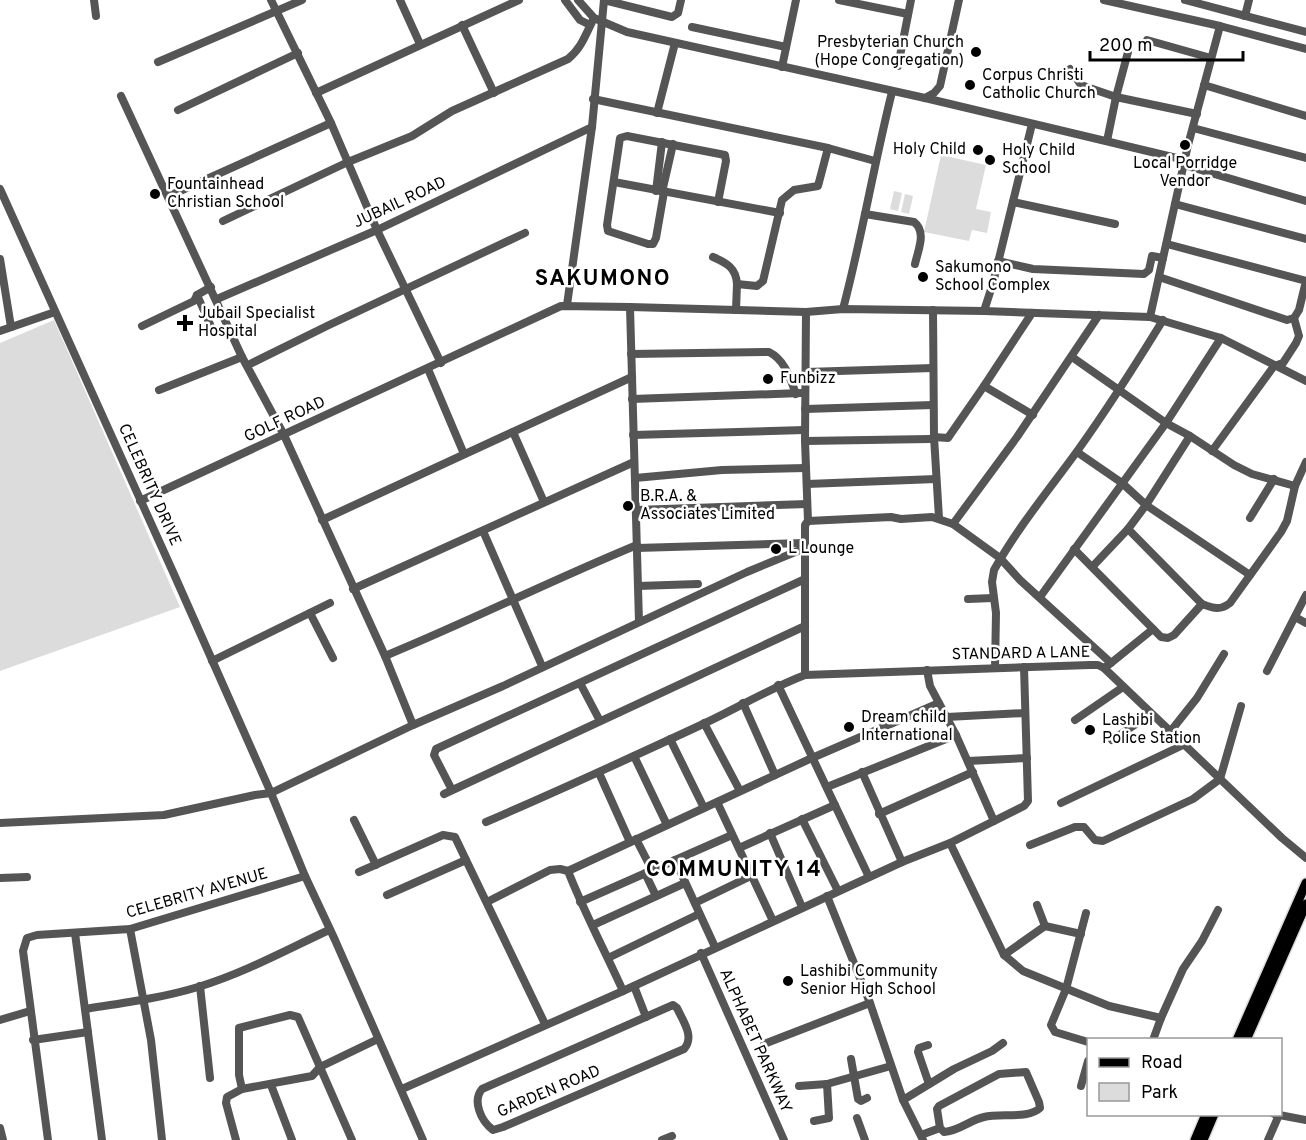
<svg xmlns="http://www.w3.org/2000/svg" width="1306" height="1140" viewBox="0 0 1306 1140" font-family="Overpass,sans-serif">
<rect width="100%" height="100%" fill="#fff"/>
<!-- green -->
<g fill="#dcdcdc">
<path d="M941 155 986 165 976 209 991 212 987 233 972 230 969 241 924 232Z"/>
<path d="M894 191 902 193 898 211 890 209Z"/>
<path d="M905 194 913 196 909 214 901 212Z"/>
<path d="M54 320 180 607 0 671V343Z"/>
</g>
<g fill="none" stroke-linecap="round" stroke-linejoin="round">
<!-- major casing -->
<g stroke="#dbdbdb" stroke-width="12">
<g id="major">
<path d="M1237 1040 1306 883"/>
<path d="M1246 1040 1306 904"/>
<path d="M1195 1140 1206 1114"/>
<path d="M1203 1140 1214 1114"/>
</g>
</g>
<!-- minor -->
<g stroke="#555" stroke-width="8">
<path d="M94 0 96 16"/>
<path d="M271 0 331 123 377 230 441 363"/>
<path d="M400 0 420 44"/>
<path d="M565 0 580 20 590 25"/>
<path d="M578 0 594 18 627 32 925 98 1185 160"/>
<path d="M839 0 908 14"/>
<path d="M1104 0 1220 26 1306 49"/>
<path d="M1185 0 1306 32"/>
<path d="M1245 16 1249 0"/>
<path d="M462 25 494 93"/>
<path d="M692 27 786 47"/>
<path d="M1147 40 1211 58"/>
<path d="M158 62 302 0"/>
<path d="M898 66 911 0"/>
<path d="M782 67 796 0"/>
<path d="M1070 69 1081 85 1116 97 1128 52"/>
<path d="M1204 85 1306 116"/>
<path d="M316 93 519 0"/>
<path d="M121 96 242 357 284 435 385 656C470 621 552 580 637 545"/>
<path d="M925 98 934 93 940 86 959 0"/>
<path d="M593 99 828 148 875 161"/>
<path d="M178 110 298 53"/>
<path d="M657 113 675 43"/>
<path d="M1193 128 1306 158"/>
<path d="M1107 141 1116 97 1197 114"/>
<path d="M1184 165 1306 201"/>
<path d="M614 182 780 213"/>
<path d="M0 189 173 572 271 793 305 876 335 940 423 1140"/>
<path d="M656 191 662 142"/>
<path d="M662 192 673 144"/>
<path d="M664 192 656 238 653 244H648L608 231 607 225 620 138 627 136 725 155 726 161 718 202"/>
<path d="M169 196 331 123"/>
<path d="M1013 202 1115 224"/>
<path d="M1175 204 1306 239"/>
<path d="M865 214 914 222C927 232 918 250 915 264"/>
<path d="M223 221 348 162 412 136 452 111 568 59C582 48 586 33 594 18"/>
<path d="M713 257C727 263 736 268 737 284"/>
<path d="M0 259 11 327"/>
<path d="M998 261 1033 269 1144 274 1149 270 1152 256 1163 258"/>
<path d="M1159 277 1287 320 1294 318 1299 310 1306 281 1167 244"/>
<path d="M197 295 213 331"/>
<path d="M217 299 377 230 592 127"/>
<path d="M567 305 592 127 604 0 672 17 678 13 681 0"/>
<path d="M630 307 639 622"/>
<path d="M843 309C862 237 874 164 892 92"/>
<path d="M736 310 737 284 757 286 763 281 782 200 794 190 818 186 828 148"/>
<path d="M933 310 934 437 939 518"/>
<path d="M984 311 993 283 1032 124"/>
<path d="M1150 317 1188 145 1220 26"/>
<path d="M142 326 194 301 197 295 211 287"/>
<path d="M0 331 55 312"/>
<path d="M631 354 769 352C785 360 790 378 796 394"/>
<path d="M1072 357 1166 423 1190 436 1234 465 1252 474 1295 486"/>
<path d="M248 365 329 325 525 233"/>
<path d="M428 369 464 454"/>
<path d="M806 372 933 368"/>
<path d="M984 386 1032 313"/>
<path d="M159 390 242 357"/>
<path d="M632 399 801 393"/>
<path d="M805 409 933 405"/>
<path d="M513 432 544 502"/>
<path d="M633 435 805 430"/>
<path d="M1190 436 1146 505 1128 529 1202 604C1213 608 1220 611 1230 603L1281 532 1287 521 1295 486 1306 462"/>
<path d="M934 437 948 438 950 435 984 386 1033 415"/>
<path d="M805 441 930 439"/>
<path d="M1212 451 1274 366 1283 363 1296 343 1299 336 1294 318"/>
<path d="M1077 452 1122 483 1146 505 1250 575"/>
<path d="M635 478 722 470 806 468"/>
<path d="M807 484 936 479"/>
<path d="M140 501 561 306 630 307 806 312 843 309 984 311 1150 317 1221 338 1306 381"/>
<path d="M636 510 807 504"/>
<path d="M1250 518 1274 479"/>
<path d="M322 520 632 377"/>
<path d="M808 521 891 517 901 519 932 517 953 524 1000 558 1020 580 1111 663 1104 668"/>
<path d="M953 524 1017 437 1099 315"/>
<path d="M483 531 542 666"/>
<path d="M637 548 805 543"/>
<path d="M1074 549 1161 637 1168 638 1174 635 1202 604"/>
<path d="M1093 566 1128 529"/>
<path d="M638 586 698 584"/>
<path d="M353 589 634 462"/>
<path d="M1040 597 1166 423 1221 338"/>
<path d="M968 599 993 598"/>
<path d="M310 613 333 658"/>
<path d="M1295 617 1306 623"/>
<path d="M385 656 413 725"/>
<path d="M212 661 330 603"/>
<path d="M1111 663 1153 629"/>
<path d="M995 668 996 613 992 582 994 570C1018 527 1049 490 1078 450 1108 408 1136 364 1163 320"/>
<path d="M927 670 930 686 956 735 994 821"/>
<path d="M1267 671 1306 595"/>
<path d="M805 675V525L808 521 805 441 806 312"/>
<path d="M580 683 600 721"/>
<path d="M778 685 869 877"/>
<path d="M743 703 775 775"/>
<path d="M947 717 1025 713"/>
<path d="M1075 720 1123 687"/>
<path d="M704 723 740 791"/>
<path d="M1170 732 1197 698 1224 654"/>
<path d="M670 739 704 808"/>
<path d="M1112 740 1151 714"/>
<path d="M634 756 667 825"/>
<path d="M968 761 1027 758"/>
<path d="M862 772 902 862"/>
<path d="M599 773 630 842"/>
<path d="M827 787 956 735"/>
<path d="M452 790 434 755 436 749 805 579"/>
<path d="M444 794 805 626"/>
<path d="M717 802 773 921"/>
<path d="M1061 803 1183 745"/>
<path d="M879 814 973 772"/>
<path d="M802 819 838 891"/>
<path d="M354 820 376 865"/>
<path d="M486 822C558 791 630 758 701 725 736 709 768 689 805 675L1090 665H1098L1104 668 1282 838 1306 858"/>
<path d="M0 823 164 815 255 795 271 793 413 725 503 686 747 572 805 548"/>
<path d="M770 833 802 907"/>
<path d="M636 839 652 870"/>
<path d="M950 843 1004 955 1023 971 1109 1006 1161 1018 1153 1040"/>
<path d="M1030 845 1075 827H1084L1095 840 1103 841 1193 799 1220 779 1241 706"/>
<path d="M739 848 835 805"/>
<path d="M675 860 715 947"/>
<path d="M568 871 812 758 939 703"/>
<path d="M359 872 443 835 455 837 466 860"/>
<path d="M645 873 656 896"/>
<path d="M0 878 27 877"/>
<path d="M387 895 466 860 545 1024"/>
<path d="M827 896 870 1003 903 1100 923 1140"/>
<path d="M487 902 550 870 560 869 568 871C584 912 605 951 623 991"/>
<path d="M580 902 732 835"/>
<path d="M695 903 751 876"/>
<path d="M1037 905 1045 926 1081 934"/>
<path d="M1086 913 1066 989 1051 1025 1055 1032 1088 1042"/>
<path d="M593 925 685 883"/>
<path d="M130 929 151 1040 162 1140"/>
<path d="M75 933 102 1140"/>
<path d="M701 953 784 1140"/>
<path d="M1004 955 1045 926"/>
<path d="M608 958 699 914"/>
<path d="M200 986 210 1078"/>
<path d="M634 986 646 1017"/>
<path d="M673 1005 677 1008C683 1021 695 1037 684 1049L503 1127 493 1130C481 1121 472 1101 482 1089Z"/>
<path d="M85 1009C123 1003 162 998 198 987 244 973 286 950 329 930"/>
<path d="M1161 1018 1183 969 1202 941 1218 910"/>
<path d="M0 1020 30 1011"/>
<path d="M33 1040 88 1032"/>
<path d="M764 1044 870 1003"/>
<path d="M928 1045 919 1048 918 1052 929 1084"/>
<path d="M851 1059 858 1099 861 1101 867 1098"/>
<path d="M271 1085 292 1140"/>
<path d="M799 1086 827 1084 891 1066"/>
<path d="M1081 1086 1088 1061"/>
<path d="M402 1089 623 991 902 862 950 843 1024 806 1028 801 1024 667"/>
<path d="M903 1100 954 1069 992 1051 1003 1043"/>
<path d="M1274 1114 1306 1120"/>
<path d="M857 1118 865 1140"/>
<path d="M814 1121 829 1118 827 1084"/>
<path d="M0 1128 3 1140"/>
<path d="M921 1135 940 1128 944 1132C959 1131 970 1120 984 1117 1000 1113 1029 1119 1040 1108L1039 1102 1026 1072 999 1074 939 1106 937 1109 940 1128"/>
<path d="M48 1140 23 951 27 938 37 935 130 929 305 876"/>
<path d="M236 1140 226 1103 227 1097 242 1089"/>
<path d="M352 1140 298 1017 290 1015 239 1028V1075L242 1089 312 1076 320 1067 378 1039"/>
<path d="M662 1140 672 1136"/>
<path d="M1268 1140 1279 1115"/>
</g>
<!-- major -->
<use href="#major" stroke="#000" stroke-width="9"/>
</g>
<!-- markers -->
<g fill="#000" stroke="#fff" stroke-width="2">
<circle cx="976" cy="52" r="6"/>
<circle cx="970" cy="85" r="6"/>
<circle cx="1185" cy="145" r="6"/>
<circle cx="978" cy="150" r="6"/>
<circle cx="990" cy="160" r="6"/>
<circle cx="155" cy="194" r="6"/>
<circle cx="923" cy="277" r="6"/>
<path d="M182 314h6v6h6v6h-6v6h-6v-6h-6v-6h6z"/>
<circle cx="768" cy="379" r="6"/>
<circle cx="628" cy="506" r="6"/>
<circle cx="776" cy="549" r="6"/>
<circle cx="849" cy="727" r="6"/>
<circle cx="1090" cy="730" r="6"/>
<circle cx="788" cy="981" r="6"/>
</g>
<g text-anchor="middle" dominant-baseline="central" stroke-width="5" stroke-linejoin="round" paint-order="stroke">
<!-- poi labels -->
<g font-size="16" fill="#000" stroke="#fff" text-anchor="start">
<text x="964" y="43" text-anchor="end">Presbyterian Church<tspan x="964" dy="18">(Hope Congregation)</tspan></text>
<text x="982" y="76">Corpus Christi<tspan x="982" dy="18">Catholic Church</tspan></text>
<text x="966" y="150" text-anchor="end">Holy Child</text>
<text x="1002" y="151">Holy Child<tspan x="1002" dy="18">School</tspan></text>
<text x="1185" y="164" text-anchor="middle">Local Porridge<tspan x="1185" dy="18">Vendor</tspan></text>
<text x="167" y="185">Fountainhead<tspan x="167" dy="18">Christian School</tspan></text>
<text x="935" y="268">Sakumono<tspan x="935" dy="18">School Complex</tspan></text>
<text x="198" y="314">Jubail Specialist<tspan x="198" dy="18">Hospital</tspan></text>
<text x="780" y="379">Funbizz</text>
<text x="640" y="497">B.R.A. &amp;<tspan x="640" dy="18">Associates Limited</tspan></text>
<text x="788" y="549">L Lounge</text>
<text x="861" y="718">Dream child<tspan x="861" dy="18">International</tspan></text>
<text x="1102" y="721">Lashibi<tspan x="1102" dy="18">Police Station</tspan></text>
<text x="800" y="972">Lashibi Community<tspan x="800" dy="18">Senior High School</tspan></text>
</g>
<!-- street labels -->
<g font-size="16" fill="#000" stroke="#fff">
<text transform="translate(400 203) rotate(-25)">JUBAIL ROAD</text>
<text transform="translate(285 420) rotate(-25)">GOLF ROAD</text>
<text transform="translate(149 485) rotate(66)">CELEBRITY DRIVE</text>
<text transform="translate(1021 654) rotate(-1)">STANDARD A LANE</text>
<text transform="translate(197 894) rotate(-16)">CELEBRITY AVENUE</text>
<text transform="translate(755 1041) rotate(66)">ALPHABET PARKWAY</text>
<text transform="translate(549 1092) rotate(-23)">GARDEN ROAD</text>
</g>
<!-- district labels -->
<g font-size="22" font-weight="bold" letter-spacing="1.5" fill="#000" stroke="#fff">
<text x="603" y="279">SAKUMONO</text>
<text x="734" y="870">COMMUNITY 14</text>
</g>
</g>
<!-- legend -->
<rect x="1087" y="1038" width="195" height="78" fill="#ffffff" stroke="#999999" stroke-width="1.5"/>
<rect x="1099" y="1058" width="30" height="9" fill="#000000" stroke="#999999" stroke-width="1.5"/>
<text x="1141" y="1068" font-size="18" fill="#000000">Road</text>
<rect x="1099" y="1083" width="30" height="18" fill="#dcdcdc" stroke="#999999" stroke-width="1.5"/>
<text x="1141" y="1098" font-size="18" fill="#000000">Park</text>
<!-- scale -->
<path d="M1090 51v9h153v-9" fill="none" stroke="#000000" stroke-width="3"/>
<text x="1099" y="51" font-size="18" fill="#000000" stroke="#ffffff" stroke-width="4.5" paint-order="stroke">200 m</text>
</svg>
